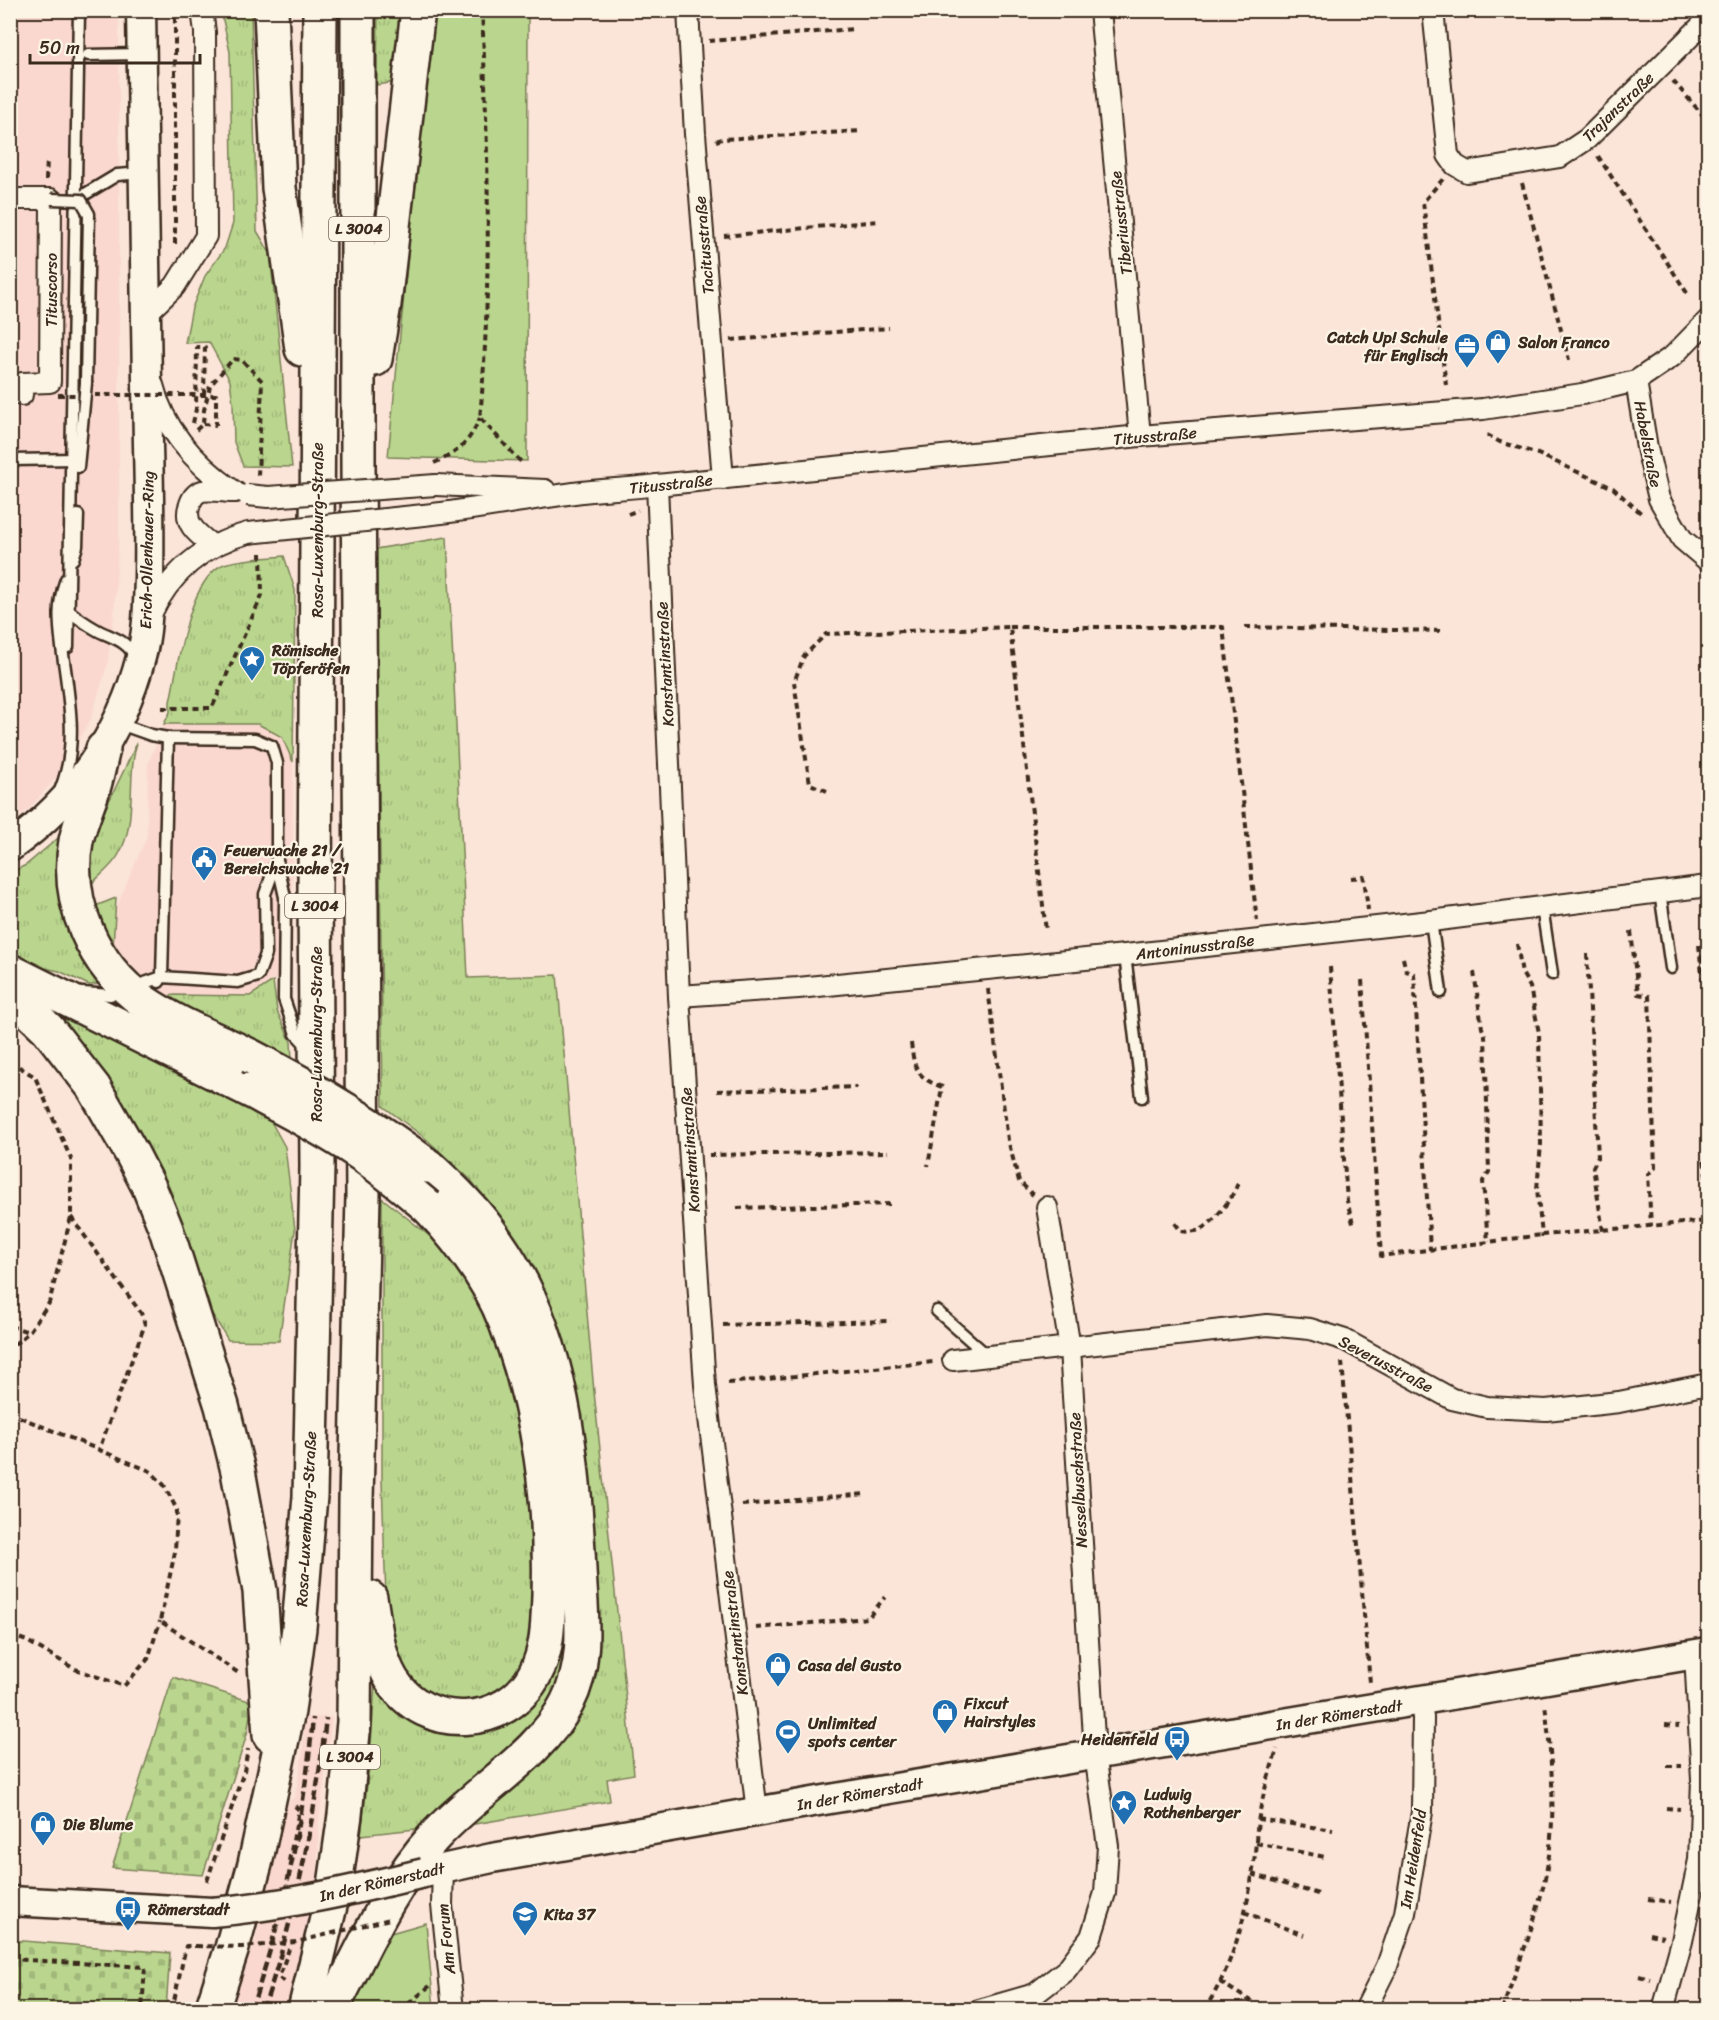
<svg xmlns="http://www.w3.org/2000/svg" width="1719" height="2020" viewBox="0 0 1719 2020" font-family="Sriracha,sans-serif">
<defs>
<pattern id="grass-tufts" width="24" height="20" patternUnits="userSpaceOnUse" patternTransform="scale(1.5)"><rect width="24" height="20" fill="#bad68e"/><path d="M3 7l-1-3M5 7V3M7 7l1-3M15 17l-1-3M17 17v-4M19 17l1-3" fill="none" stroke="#a1b87a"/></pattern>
<pattern id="cemetery-stones" width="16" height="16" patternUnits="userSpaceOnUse" patternTransform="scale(1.5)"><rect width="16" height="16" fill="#bad68e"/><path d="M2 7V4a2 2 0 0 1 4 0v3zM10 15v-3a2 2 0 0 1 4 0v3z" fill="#a1b87a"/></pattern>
</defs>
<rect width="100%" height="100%" fill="#fbe4d8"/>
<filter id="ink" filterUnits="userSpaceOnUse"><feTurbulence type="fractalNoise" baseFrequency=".0167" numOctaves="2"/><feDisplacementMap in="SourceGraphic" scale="12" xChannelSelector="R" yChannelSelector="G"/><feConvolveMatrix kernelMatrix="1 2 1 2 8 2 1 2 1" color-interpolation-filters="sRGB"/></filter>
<g filter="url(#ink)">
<!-- built -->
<g fill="#fad8cf">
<path d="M11 11H119V533L114 615 107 666 91 718 67 764 30 808 11 823Z"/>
<path d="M164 724H258L282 737 293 762 292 968 250 996 159 995 121 962 113 947 114 913 147 836 148 764Z"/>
<path d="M305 1717 332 1718 319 1821 317 1883 305 1953 286 2009 230 2010 256 1938 286 1805 295 1796 302 1757Z"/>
</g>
<!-- grass -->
<g fill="url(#grass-tufts)" stroke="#7a8056" stroke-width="1.5">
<path d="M221 11H251L257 231 270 253 292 467 243 466 234 442 233 403 230 381 209 342 185 343 192 308 205 276 225 248 233 223 230 52Z"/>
<path d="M378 11H401L397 82 377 85Z"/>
<path d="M447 537 468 978 557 975 594 1392 634 1774 607 1779 610 1801 457 1827 551 1742 598 1634 595 1543 571 1409 516 1242 471 1180 425 1138 383 1106 376 549Z"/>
<path d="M284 556 295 590 293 762 282 737 258 724H164L170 712V702C178 666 187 586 220 566 230 559 270 558 284 556Z"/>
<path d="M137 743C126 779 138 821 119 854 113 866 99 876 90 885L89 850 100 820Z"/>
<path d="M63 834 58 882 63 917 79 954 101 984 89 985 59 971 35 966 11 956 10 873 26 865Z"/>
<path d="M116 898 113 947H108L93 907Z"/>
<path d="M273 981 277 1011 291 1042 292 1060 169 1002 171 995 250 996Z"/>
<path d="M15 989 269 1118 285 1147 295 1230 279 1341 228 1340Z"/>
<path d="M430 1184C465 1220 495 1255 516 1300 554 1378 561 1466 566 1551 568 1584 571 1618 566 1651 563 1667 557 1683 550 1698 534 1732 499 1754 472 1779 455 1794 441 1812 425 1828L361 1835 370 1760 375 1684C397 1717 426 1740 469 1735 493 1731 521 1723 537 1703 551 1685 558 1662 562 1640 567 1602 563 1564 560 1527 554 1458 546 1387 520 1322 500 1273 468 1230 430 1193Z"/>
<path d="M382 1198 446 1249 482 1300 523 1434 539 1581 529 1660 515 1688 450 1709 405 1680 387 1628 382 1480Z"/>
</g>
<!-- cemetery -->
<g fill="url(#cemetery-stones)" stroke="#7a8056" stroke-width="1.5">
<path d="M173 1677 252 1702 247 1734 203 1875 112 1868Z"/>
<path d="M11 1940 170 1953 166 2009H11Z"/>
</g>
<!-- green -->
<g fill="#bad68e" stroke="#7a8056" stroke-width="1.5">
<path d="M432 11H528L527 461 388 457Z"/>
<path d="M426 1923 434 2009 342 2010 377 1937Z"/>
</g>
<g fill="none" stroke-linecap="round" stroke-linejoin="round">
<!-- lane casing -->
<g stroke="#3b2a1e" stroke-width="15">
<g id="lane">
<path d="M88 55 141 54"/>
<path d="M77 205 82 196 117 175 143 173"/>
<path d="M10 460 77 459"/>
<path d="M78 467 86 383"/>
<path d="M73 559 77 546 78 515"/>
<path d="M65 608C75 616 86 624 97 630 112 638 127 640 135 657"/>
<path d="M68 647 79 10"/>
<path d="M61 788C79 743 68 694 62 647 59 622 57 604 66 579"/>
<path d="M277 861 285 897 284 999 296 1034 309 1048"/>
<path d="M1660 892 1671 968"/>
<path d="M1542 907 1552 974"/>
<path d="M1431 921 1441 992"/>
<path d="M1125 955 1142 1097"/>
<path d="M159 982 162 977 168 738"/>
<path d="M83 993 110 995 162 977 238 982 258 976 266 954 265 894 277 861V763L272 746 255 739 168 738 151 735 117 723"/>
<path d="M937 1311 988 1356"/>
</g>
</g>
<!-- street casing -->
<g stroke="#3b2a1e" stroke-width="24">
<g id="street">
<path d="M688 10 695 134 723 479"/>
<path d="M1100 10 1140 436"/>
<path d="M1433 10 1448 155 1455 165 1467 172 1560 157 1587 139 1708 19"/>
<path d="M10 199H51L50 382 22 383V395"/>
<path d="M146 314 175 286 206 236 205 32 202 10"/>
<path d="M1636 381 1647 448 1659 499 1682 539 1708 561"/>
<path d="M153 385C164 431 198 466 235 492"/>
<path d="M436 485 545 490"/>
<path d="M657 485 679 996 705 1385 757 1812"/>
<path d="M424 515C474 510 524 500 574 493 602 489 630 489 657 485L1140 436 1483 409 1582 394 1636 381 1673 356 1708 320"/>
<path d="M213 546C199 535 182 524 190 504 192 498 195 493 202 491 212 489 225 492 235 492"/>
<path d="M150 616C170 573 203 545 248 533"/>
<path d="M679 996 798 988 1125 955 1431 921 1708 886"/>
<path d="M953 1360 1267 1325 1310 1329 1345 1340 1452 1399 1487 1407 1546 1410 1619 1402 1708 1384"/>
<path d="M443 1868 442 1905 453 2010"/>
<path d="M979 2010 1035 1994 1066 1970 1091 1937 1105 1893 1108 1846 1095 1754 1070 1348 1047 1207"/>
<path d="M1365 2010 1387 1966 1405 1913 1422 1812 1423 1718 1421 1701"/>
<path d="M1663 2010 1682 1941 1699 1860 1702 1780 1695 1655"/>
</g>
</g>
<!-- secondary casing -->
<g stroke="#3b2a1e" stroke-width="33">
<g id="secondary">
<path d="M10 847C75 801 121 735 141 657 148 631 148 604 149 577 150 533 149 489 148 445 146 300 143 155 141 10"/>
<path d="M424 1873 492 1858 830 1799 1708 1652"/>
<path d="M10 1901 212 1912"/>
</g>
</g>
<!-- highway casing -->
<g stroke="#3b2a1e" stroke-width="38">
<g id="highway">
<path d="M271 10 279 188 302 349"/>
<path d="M375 359 384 304 418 10"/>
<path d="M103 749C99 765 96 782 90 798 85 812 79 826 76 841 65 902 93 966 144 1002 176 1024 215 1039 250 1056"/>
<path d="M10 971 249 1090"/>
<path d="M10 993 48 1029 94 1088 132 1154 149 1187 166 1229 222 1406 238 1471 260 1591 270 1735"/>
<path d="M370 1598C375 1626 377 1655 392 1680 425 1733 507 1729 535 1674 548 1650 548 1622 549 1595 552 1504 539 1408 506 1323 489 1279 460 1241 428 1207"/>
<path d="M212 2010 232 1948 255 1864 288 1711 299 1628 310 1496 317 1167 315 894 320 10"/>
<path d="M305 2010 335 1885 345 1815 354 1722 356 1501 363 1195 358 464V10"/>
<path d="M331 2010C362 1952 389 1887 433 1838 473 1793 541 1755 567 1703 589 1661 581 1614 579 1569 573 1457 564 1337 497 1242 478 1213 453 1189 428 1166"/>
</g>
</g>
<!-- path -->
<g stroke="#3b2a1e" stroke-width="4" stroke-dasharray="6 4.5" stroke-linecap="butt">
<path d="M482 10C488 147 492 282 480 418L523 464"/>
<path d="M709 41 854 29"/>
<path d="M1673 81 1708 121"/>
<path d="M716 141 722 139 862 131"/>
<path d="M1598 156 1689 296"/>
<path d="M1443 179 1423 202 1446 385"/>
<path d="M46 180 47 160"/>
<path d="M1522 183 1569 360"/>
<path d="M724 236 878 221"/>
<path d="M175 244V10"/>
<path d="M731 340 889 328"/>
<path d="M193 423 196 409 197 347H205L204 395"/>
<path d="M203 424 216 425"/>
<path d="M196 430 203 424 204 410 210 386 233 359 242 360 262 381 258 476"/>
<path d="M1487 435 1500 442 1538 454 1613 488 1642 514"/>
<path d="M434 463C459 452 468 444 480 418"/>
<path d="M628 514 638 510"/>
<path d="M1010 627H1223L1257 921"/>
<path d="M1245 627 1443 631"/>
<path d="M162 708H212L262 595 261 553"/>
<path d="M827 791 810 784 794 682 804 656 826 634 1010 627 1046 931"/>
<path d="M1351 878 1364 877 1368 910"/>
<path d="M1631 931 1638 994 1649 996 1655 1168 1648 1174 1651 1226"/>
<path d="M1517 944 1522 973 1530 987 1539 1033 1541 1144 1537 1189 1542 1235 1708 1221"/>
<path d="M1699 945 1705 1001 1708 1080"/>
<path d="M1587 954 1598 1157 1593 1167 1603 1231"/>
<path d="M1403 958 1406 971 1414 974 1430 1250"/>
<path d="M1330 967 1347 1201 1354 1227"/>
<path d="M1474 972 1482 1028 1485 1035 1489 1172 1483 1181 1488 1242"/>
<path d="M1362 980 1381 1256 1542 1235"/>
<path d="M988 989 1008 1140 1019 1181 1033 1195"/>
<path d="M911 1043C914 1069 917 1078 942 1087L928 1166"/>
<path d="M10 1061 35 1077 71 1159V1217L49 1303 29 1332 10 1348"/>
<path d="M717 1091 857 1087"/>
<path d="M1708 1151 1704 1160 1708 1189"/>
<path d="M709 1155 888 1152"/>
<path d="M737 1208 893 1204"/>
<path d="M71 1217 141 1313 145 1324 99 1450"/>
<path d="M1175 1223 1181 1231C1187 1232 1194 1232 1200 1230 1212 1225 1236 1194 1238 1182"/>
<path d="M723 1325 891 1321"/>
<path d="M10 1326 29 1332"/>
<path d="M1342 1362 1370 1683"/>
<path d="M728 1383 933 1362"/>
<path d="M10 1413 150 1471 164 1485 177 1510 175 1552 160 1621 240 1674"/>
<path d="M742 1505 866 1494"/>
<path d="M756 1628 868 1618 885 1597"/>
<path d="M10 1635 27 1641 75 1669 124 1686 148 1659 160 1621"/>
<path d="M1665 1725 1679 1726"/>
<path d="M1667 1766H1682"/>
<path d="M1666 1808 1680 1809"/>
<path d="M1258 1819 1333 1830"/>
<path d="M1256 1843 1325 1857"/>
<path d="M289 1861 299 1810 295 1806"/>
<path d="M1252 1874 1318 1894"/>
<path d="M207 1881 244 1771 248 1749"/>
<path d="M1648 1899 1671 1902"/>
<path d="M1244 1912 1304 1935"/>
<path d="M1649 1934 1663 1937"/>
<path d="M10 1959 145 1967 142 2010"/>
<path d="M1639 1976 1650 1979"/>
<path d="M284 1982 279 1977 289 1949"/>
<path d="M1220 1982 1265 2010"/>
<path d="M172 2010 186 1946H196"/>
<path d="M401 2010 431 1985"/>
<path d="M1204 2010C1232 1969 1248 1911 1254 1862 1256 1847 1256 1831 1259 1816 1263 1793 1270 1772 1277 1749"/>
<path d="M1502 2010C1520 1959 1542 1908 1549 1855 1556 1804 1551 1755 1545 1704"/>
</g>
<!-- lane -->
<use href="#lane" stroke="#fcf5e5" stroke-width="10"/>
<!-- street -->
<use href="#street" stroke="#fcf5e5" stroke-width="20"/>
<!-- secondary -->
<use href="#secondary" stroke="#fcf5e5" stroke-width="28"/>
<!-- highway -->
<use href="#highway" stroke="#fcf5e5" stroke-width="33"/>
<!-- rail -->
<g stroke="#3b2a1e" stroke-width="4.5" stroke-dasharray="9 4.5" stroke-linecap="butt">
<path d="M251 2010C284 1915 304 1817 313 1718"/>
<path d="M263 2010C296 1915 315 1817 326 1718"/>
</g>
<!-- lane-bridge casing -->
<g stroke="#3b2a1e" stroke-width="15" stroke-linecap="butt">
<path id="lane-bridge" d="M51 199 81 200 89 214 86 383"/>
</g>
<!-- street-bridge casing -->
<g stroke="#3b2a1e" stroke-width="24" stroke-linecap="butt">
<g id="street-bridge">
<path d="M247 495 268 497 436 485"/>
<path d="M248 533 424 515"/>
</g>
</g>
<!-- secondary-bridge casing -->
<g stroke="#3b2a1e" stroke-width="33" stroke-linecap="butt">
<path id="secondary-bridge" d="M212 1912C284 1906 354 1890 424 1873"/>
</g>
<!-- highway-bridge casing -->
<g stroke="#3b2a1e" stroke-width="38" stroke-linecap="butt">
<g id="highway-bridge">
<path d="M250 1056C314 1089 370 1122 428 1166"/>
<path d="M249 1090C285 1109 321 1127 355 1150 381 1167 404 1187 428 1207"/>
</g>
</g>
<!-- path-bridge -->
<g stroke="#3b2a1e" stroke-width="4" stroke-dasharray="6 4.5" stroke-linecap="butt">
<path d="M58 395H76"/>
<path d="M95 395H216V425"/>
<path d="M196 1946 242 1947 296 1942 390 1919"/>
</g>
<!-- lane-bridge -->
<use href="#lane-bridge" stroke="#fcf5e5" stroke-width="10"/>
<!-- street-bridge -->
<use href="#street-bridge" stroke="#fcf5e5" stroke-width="20"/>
<!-- secondary-bridge -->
<use href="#secondary-bridge" stroke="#fcf5e5" stroke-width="28"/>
<!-- highway-bridge -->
<use href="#highway-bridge" stroke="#fcf5e5" stroke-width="33"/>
</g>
</g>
<!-- icons -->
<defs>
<g id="shop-pin" transform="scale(1.35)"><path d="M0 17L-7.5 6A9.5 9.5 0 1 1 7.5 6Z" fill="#1f6fb2" stroke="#fcf5e5"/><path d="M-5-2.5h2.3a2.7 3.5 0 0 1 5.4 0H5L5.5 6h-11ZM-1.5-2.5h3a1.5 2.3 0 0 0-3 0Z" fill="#fff"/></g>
<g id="office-pin" transform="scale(1.35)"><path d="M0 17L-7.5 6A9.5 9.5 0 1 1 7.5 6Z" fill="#1f6fb2" stroke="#fcf5e5"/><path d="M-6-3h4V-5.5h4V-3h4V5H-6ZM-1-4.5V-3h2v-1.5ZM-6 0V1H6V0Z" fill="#fff"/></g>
<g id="sight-pin" transform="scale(1.35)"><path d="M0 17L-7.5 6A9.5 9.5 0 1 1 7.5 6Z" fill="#1f6fb2" stroke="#fcf5e5"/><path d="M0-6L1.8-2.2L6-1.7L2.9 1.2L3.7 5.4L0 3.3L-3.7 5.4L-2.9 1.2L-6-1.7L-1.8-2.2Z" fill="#fff"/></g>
<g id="civic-pin" transform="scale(1.35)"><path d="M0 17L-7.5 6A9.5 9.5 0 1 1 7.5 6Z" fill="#1f6fb2" stroke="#fcf5e5"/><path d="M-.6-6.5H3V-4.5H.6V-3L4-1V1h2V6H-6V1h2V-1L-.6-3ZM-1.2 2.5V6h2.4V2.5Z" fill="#fff"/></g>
<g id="stadium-pin" transform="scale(1.35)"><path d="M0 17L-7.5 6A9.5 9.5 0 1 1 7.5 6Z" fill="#1f6fb2" stroke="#fcf5e5"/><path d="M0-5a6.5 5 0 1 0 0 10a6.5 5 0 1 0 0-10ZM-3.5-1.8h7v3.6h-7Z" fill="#fff"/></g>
<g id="bus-pin" transform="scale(1.35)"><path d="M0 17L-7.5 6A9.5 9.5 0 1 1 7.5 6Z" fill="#1f6fb2" stroke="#fcf5e5"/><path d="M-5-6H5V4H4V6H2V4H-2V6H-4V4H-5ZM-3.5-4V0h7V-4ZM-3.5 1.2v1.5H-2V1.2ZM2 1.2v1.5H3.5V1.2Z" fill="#fff"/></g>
<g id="school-pin" transform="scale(1.35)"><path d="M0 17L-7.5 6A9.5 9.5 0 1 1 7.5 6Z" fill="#1f6fb2" stroke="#fcf5e5"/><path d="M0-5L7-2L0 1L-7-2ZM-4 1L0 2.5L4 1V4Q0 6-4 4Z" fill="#fff"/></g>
</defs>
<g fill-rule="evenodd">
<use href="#shop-pin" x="1498" y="342"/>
<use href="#office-pin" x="1467" y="346"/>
<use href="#sight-pin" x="252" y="659"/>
<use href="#civic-pin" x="204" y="859"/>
<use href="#shop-pin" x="778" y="1665"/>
<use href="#shop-pin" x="945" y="1712"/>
<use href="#stadium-pin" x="788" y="1732"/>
<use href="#bus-pin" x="1177" y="1739"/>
<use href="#sight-pin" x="1124" y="1803"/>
<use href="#shop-pin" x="43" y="1824"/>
<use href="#bus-pin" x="128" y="1909"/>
<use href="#school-pin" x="525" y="1914"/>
</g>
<g text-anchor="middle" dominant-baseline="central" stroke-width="4.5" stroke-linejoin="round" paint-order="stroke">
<!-- shield labels -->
<g fill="#fcf5e5" stroke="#75675a" stroke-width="1.5">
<rect x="329" y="217" width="60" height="24" rx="4.5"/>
<rect x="285" y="894" width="60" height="24" rx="4.5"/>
<rect x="320" y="1745" width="60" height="24" rx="4.5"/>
</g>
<g font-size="15" font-weight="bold" fill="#3b2a1e">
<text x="359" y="229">L 3004</text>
<text x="315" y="906">L 3004</text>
<text x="350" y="1757">L 3004</text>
</g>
<!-- street labels -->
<g font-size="16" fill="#3b2a1e" stroke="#fcf5e5">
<text transform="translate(1618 107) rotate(-44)">Trajanstraße</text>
<text transform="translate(1121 223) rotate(-96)">Tiberiusstraße</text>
<text transform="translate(704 245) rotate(-95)">Tacitusstraße</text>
<text transform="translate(51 290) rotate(-90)">Tituscorso</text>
<text transform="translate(1155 436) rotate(-5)">Titusstraße</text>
<text transform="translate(1648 444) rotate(79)">Habelstraße</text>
<text transform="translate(671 484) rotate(-6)">Titusstraße</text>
<text transform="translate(317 530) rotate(-90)">Rosa-Luxemburg-Straße</text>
<text transform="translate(147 550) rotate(-89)">Erich-Ollenhauer-Ring</text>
<text transform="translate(665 664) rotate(-93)">Konstantinstraße</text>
<text transform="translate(1195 947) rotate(-7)">Antoninusstraße</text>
<text transform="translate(316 1034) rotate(-90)">Rosa-Luxemburg-Straße</text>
<text transform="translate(690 1150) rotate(-94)">Konstantinstraße</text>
<text transform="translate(1386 1364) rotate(28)">Severusstraße</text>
<text transform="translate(1078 1480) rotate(-93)">Nesselbuschstraße</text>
<text transform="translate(306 1519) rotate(-87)">Rosa-Luxemburg-Straße</text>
<text transform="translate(735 1633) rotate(-97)">Konstantinstraße</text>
<text transform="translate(1339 1715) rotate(-9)">In der Römerstadt</text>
<text transform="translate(860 1794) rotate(-10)">In der Römerstadt</text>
<text transform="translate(1413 1859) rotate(-81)">Im Heidenfeld</text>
<text transform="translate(382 1882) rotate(-13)">In der Römerstadt</text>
<text transform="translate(446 1939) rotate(-96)">Am Forum</text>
</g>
<!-- poi labels -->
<g font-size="16" font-weight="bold" fill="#3b2a1e" stroke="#fcf5e5" text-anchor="start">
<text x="1448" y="337" text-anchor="end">Catch Up! Schule<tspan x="1448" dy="18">für Englisch</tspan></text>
<text x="1518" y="342">Salon Franco</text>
<text x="272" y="650">Römische<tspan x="272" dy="18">Töpferöfen</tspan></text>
<text x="224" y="850">Feuerwache 21 /<tspan x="224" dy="18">Bereichswache 21</tspan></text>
<text x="798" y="1665">Casa del Gusto</text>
<text x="964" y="1703">Fixcut<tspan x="964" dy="18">Hairstyles</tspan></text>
<text x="808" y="1723">Unlimited<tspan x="808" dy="18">spots center</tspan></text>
<text x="1158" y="1739" text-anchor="end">Heidenfeld</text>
<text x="1144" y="1794">Ludwig<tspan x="1144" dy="18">Rothenberger</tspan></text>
<text x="63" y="1824">Die Blume</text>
<text x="148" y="1909">Römerstadt</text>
<text x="544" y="1914">Kita 37</text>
</g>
</g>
<!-- margin -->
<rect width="1719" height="2020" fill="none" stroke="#fcf5e5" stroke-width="36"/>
<rect x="18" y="18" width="1683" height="1984" fill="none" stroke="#3b2a1e" stroke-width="2" filter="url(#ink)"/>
<!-- scale -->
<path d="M30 54v9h170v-9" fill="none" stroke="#3b2a1e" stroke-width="3"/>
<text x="39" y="54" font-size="18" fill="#3b2a1e" stroke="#fcf5e5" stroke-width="4.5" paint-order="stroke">50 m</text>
</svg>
